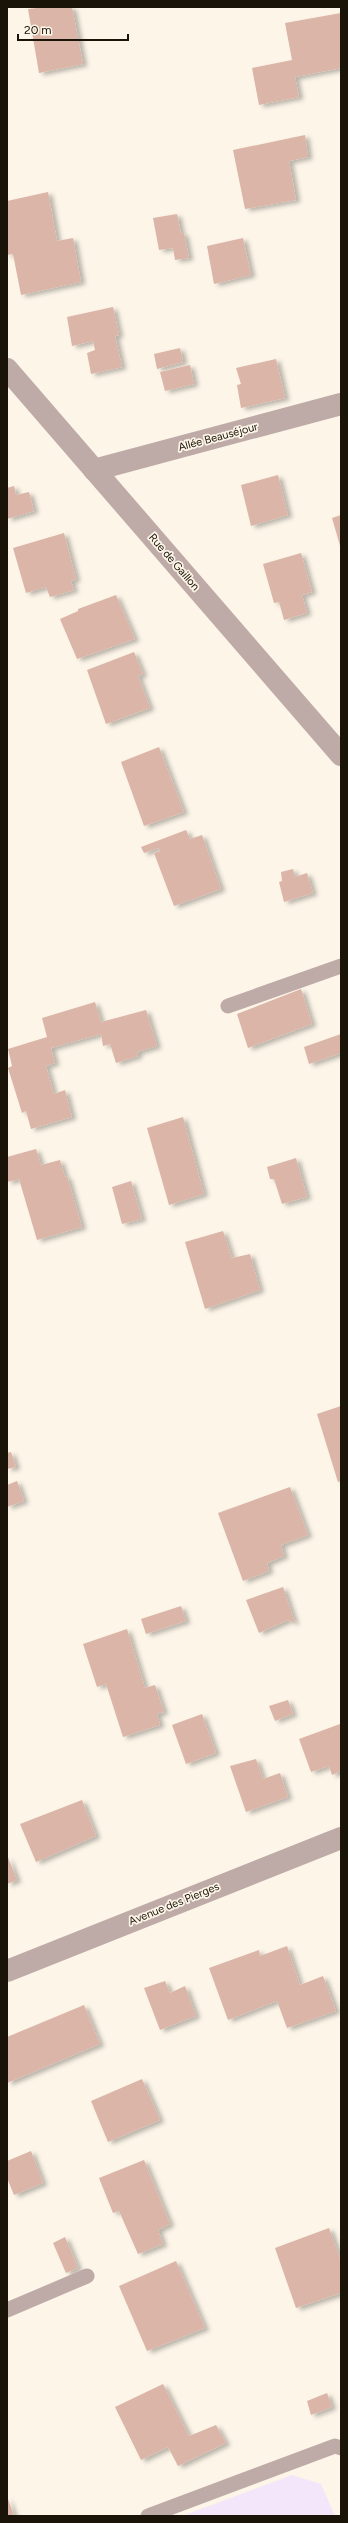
<svg xmlns="http://www.w3.org/2000/svg" width="348" height="2523" viewBox="0 0 348 2523" font-family="Figtree,sans-serif">
<defs>
<filter id="shadow"><feDropShadow dx="4.5" dy="2.5" stdDeviation="2" flood-color="#0004"/></filter>
</defs>
<rect width="100%" height="100%" fill="#fdf5e8"/>
<!-- education -->
<path fill="#f3e6fa" d="M292 2475 321 2484 335 2516H182Z"/>
<!-- building -->
<g fill="#dbb5a7" filter="url(#shadow)">
<path d="M47 7H72L83 64 39 73 28 9Z"/>
<path d="M341 13V68L295 77 299 97 259 105 252 68 292 60 285 23Z"/>
<path d="M305 135 308 157 289 161 296 200 245 209 233 150Z"/>
<path d="M48 192 57 241 73 238 81 282 21 295 13 254 7 255V201Z"/>
<path d="M177 214 181 234 184 233 189 258 175 260 173 248 159 250 153 218Z"/>
<path d="M243 238 251 275 214 284 207 246Z"/>
<path d="M113 307 119 335 115 336 122 367 91 374 87 353 95 350 93 341 72 346 67 317Z"/>
<path d="M180 348 183 362 157 369 154 354Z"/>
<path d="M276 359 285 398 241 408 237 385 241 384 236 368Z"/>
<path d="M190 365 194 384 165 391 160 372Z"/>
<path d="M278 475 288 515 251 526 241 485Z"/>
<path d="M14 486 16 495 29 492 34 511 7 519V488Z"/>
<path d="M341 515V549L332 518Z"/>
<path d="M64 533 76 579 71 581 74 590 50 597 46 587 26 593 13 548Z"/>
<path d="M301 553 312 592 302 595 307 613 284 620 279 602 274 603 263 564Z"/>
<path d="M116 595 135 639 77 659 60 619 78 611V609Z"/>
<path d="M134 652 143 674 138 676 150 708 106 724 87 670Z"/>
<path d="M159 747 184 812 144 826 121 762Z"/>
<path d="M186 830 190 839 202 835 221 889 174 906 154 853 160 851 158 848 144 853 141 847Z"/>
<path d="M293 869 295 877 307 873 313 893 284 902 279 882 282 881 281 872Z"/>
<path d="M301 989 312 1024 248 1048 237 1014Z"/>
<path d="M95 1002 101 1022 146 1010 157 1046 137 1052 138 1056 116 1063 110 1044 103 1046 101 1034 51 1048 55 1063 46 1066 54 1094 65 1090 72 1117 31 1129 26 1111 22 1113 8 1068 12 1066 8 1049 47 1037 42 1018Z"/>
<path d="M341 1034V1053L309 1064 304 1047Z"/>
<path d="M183 1117 204 1194 169 1205 147 1128Z"/>
<path d="M36 1149 41 1165 60 1160 65 1177 67 1176 82 1227 37 1240 19 1179 7 1182V1157Z"/>
<path d="M296 1158 307 1197 282 1204 274 1179H270L267 1167Z"/>
<path d="M131 1181 142 1219 122 1224 112 1187Z"/>
<path d="M223 1231 232 1258 250 1254 260 1290 205 1309 185 1242Z"/>
<path d="M341 1406V1481L338 1482 317 1414Z"/>
<path d="M11 1452 16 1467 7 1469V1453Z"/>
<path d="M17 1481 24 1501 7 1507V1485Z"/>
<path d="M290 1487 308 1535 281 1545 284 1556 267 1563 269 1571 243 1581 218 1513Z"/>
<path d="M283 1587 295 1623 288 1620 259 1633 246 1600Z"/>
<path d="M181 1606 186 1621 146 1634 141 1619Z"/>
<path d="M127 1629 145 1688 155 1685 164 1712 157 1714 160 1725 123 1737 106 1684 97 1687 83 1644Z"/>
<path d="M288 1700 293 1714 275 1721 269 1706Z"/>
<path d="M202 1714 216 1753 186 1764 172 1725Z"/>
<path d="M340 1724 341 1771 332 1775 329 1766 311 1772 299 1739Z"/>
<path d="M256 1759 263 1779 280 1773 288 1797 246 1812 230 1766Z"/>
<path d="M82 1800 96 1836 36 1862 20 1824Z"/>
<path d="M7 1855 17 1880 7 1884Z"/>
<path d="M287 1946 300 1985 323 1976 336 2011 287 2028 277 2001 228 2020 209 1968 259 1950 260 1956Z"/>
<path d="M165 1981 170 1993 185 1986 196 2016 160 2030 144 1988Z"/>
<path d="M84 2005 100 2044 7 2083V2037Z"/>
<path d="M142 2079 160 2120 108 2142 91 2101Z"/>
<path d="M31 2151 43 2183 14 2195 7 2178V2161Z"/>
<path d="M144 2160 170 2224 158 2230 163 2244 138 2254 119 2211 113 2213 99 2178Z"/>
<path d="M329 2228 341 2261V2293L296 2308 275 2248Z"/>
<path d="M65 2237 78 2268 66 2273 53 2243Z"/>
<path d="M176 2261 205 2328 147 2351 119 2286Z"/>
<path d="M163 2384 189 2436 216 2425 226 2443 178 2466 168 2447 141 2460 115 2407Z"/>
<path d="M327 2393 332 2407 311 2415 307 2401Z"/>
<path d="M7 2496 14 2516H7Z"/>
</g>
<g fill="none" stroke-linecap="round" stroke-linejoin="round">
<!-- lane -->
<g stroke="#beaba8" stroke-width="15">
<path d="M228 1006 341 966"/>
<path d="M7 2310 87 2276"/>
<path d="M148 2516 335 2446 341 2448"/>
</g>
<!-- street -->
<g stroke="#beaba8" stroke-width="22">
<path d="M7 369 341 755"/>
<path d="M94 470 341 404"/>
<path d="M7 1971 341 1838"/>
</g>
</g>
<g text-anchor="middle" dominant-baseline="central" stroke-width="3.5" stroke-linejoin="round" paint-order="stroke">
<!-- street labels -->
<g font-size="11" fill="#1a1408" stroke="#fdf5e8">
<text transform="translate(218 437) rotate(-15)">Allée Beauséjour</text>
<text transform="translate(174 562) rotate(49)">Rue de Gaillon</text>
<text transform="translate(174 1904) rotate(-22)">Avenue des Pierges</text>
</g>
</g>
<!-- border -->
<rect width="348" height="2523" fill="none" stroke="#1a1408" stroke-width="16"/>
<!-- scale -->
<path d="M18 34v6h110v-6" fill="none" stroke="#1a1408" stroke-width="2"/>
<text x="24" y="34" font-size="12" fill="#1a1408" stroke="#fdf5e8" stroke-width="3" paint-order="stroke">20 m</text>
</svg>
